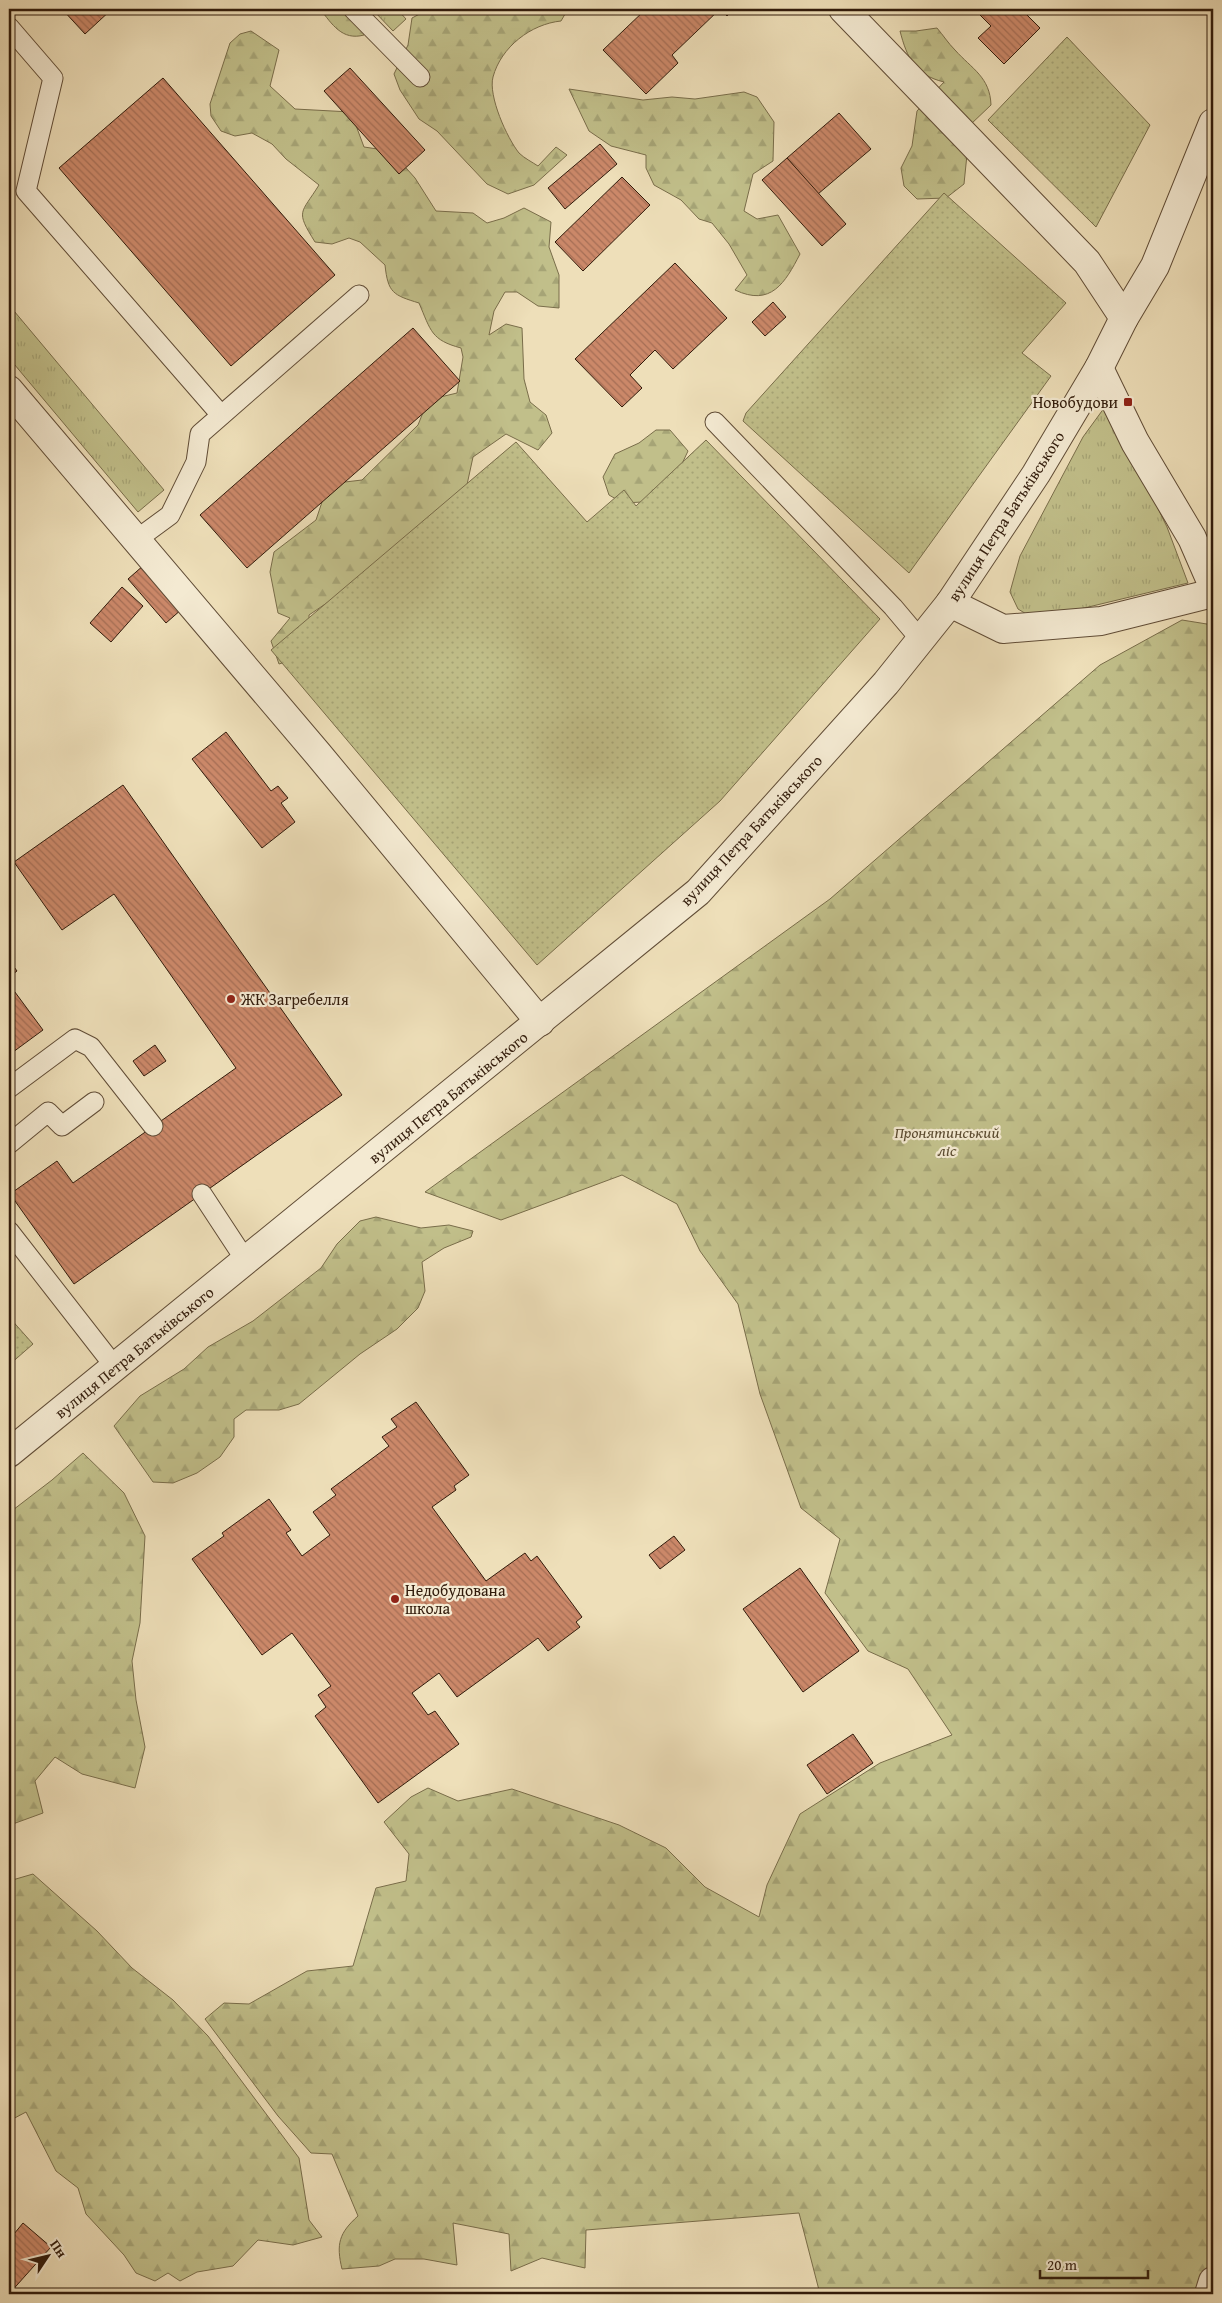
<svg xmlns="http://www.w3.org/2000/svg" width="1222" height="2303" viewBox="0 0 1222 2303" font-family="'Gentium Book Plus',serif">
<defs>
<pattern id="grass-tufts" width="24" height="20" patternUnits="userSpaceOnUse" patternTransform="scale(1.25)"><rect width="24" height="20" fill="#c1bf8a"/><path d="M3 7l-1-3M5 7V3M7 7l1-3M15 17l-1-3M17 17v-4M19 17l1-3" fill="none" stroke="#a6a476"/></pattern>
<pattern id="forest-firs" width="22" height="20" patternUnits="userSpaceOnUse" patternTransform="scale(1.25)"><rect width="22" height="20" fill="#c1bf8a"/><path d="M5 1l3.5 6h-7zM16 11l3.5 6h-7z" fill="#a6a476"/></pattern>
<pattern id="garden-dots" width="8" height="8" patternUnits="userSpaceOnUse" patternTransform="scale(1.25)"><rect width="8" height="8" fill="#c1bf8a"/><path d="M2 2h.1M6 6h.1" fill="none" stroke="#a6a476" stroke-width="1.8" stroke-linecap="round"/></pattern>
<pattern id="building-back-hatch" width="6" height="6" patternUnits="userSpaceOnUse" patternTransform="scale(1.25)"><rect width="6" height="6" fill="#cb8869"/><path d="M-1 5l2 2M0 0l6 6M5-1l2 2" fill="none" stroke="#a56e55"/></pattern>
</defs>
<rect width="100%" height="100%" fill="#eedfb9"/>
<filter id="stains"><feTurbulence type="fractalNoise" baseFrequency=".004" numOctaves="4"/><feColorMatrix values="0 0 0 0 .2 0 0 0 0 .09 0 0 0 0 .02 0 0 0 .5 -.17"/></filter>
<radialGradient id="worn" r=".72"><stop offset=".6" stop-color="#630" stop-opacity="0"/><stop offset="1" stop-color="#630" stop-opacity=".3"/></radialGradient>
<!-- grass -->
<g fill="url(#grass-tufts)" stroke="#796d4a">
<path d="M372 9H397L406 19 393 31Z"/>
<path d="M9 305 164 490 138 512 9 358Z"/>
<path d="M1107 404 1167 527 1188 583 1051 616 1028 615 1018 609 1010 592 1020 556 1083 437Z"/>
</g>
<!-- forest -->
<g fill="url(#forest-firs)" stroke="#796d4a">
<path d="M320 9H365L367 11 364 35C342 41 332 24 320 9Z"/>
<path d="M429 9H568L561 21C531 24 501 47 493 77 488 96 507 138 519 153 524 158 532 162 538 166L556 147 567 155 534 185 508 194 487 184 437 131 419 119 400 90 394 74 408 45 412 18Z"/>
<path d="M937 28C943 35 948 43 955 50 972 69 990 77 991 105L970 125 964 184 946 198 917 199 904 186 901 168 912 146 917 111 944 82C915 75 907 58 900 31H916Z"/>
<path d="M251 31 279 50 270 86 295 109 351 112 364 147 391 151 415 178 436 211 473 213 487 223 504 218 524 208 551 222 549 247 559 275V308L538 306 517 292H505L494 311 489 335 506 324 522 328 524 379 530 402 546 415 552 433 538 450 506 434 473 457 465 494 343 592 309 615V649L295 659 279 664 271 641 290 618 278 613 270 572 274 552 316 520 328 484 362 480 418 425 428 400 457 393 463 357 461 348C431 340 431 331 419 303 393 295 388 293 385 265L360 242 349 238 332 244 315 242C295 210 301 214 319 185L286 159 272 144 252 133 235 136 221 131 211 116 210 104 230 43 240 34Z"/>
<path d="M569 89 643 100 672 97 695 99 744 92 757 97 774 122 773 161 753 174 744 211 757 219 778 215 800 254C785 283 771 307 735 290L747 275 729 244 712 223 699 219 681 200 654 185 646 168V155L611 146 589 131Z"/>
<path d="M656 430H670L688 451 680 468 643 502 623 503 609 495 603 477 615 454 639 443Z"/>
<path d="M1182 620 1213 625V2294H820L799 2213 586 2230 585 2268 542 2258 511 2271 509 2234 453 2223 457 2265 424 2259H395L379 2266 342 2269C336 2244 339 2233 358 2216L332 2154 311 2153 278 2116 205 2019 224 2003 249 2004 307 1971 353 1966 376 1888 406 1881 409 1854 384 1822 411 1797 428 1788 458 1801 512 1789 619 1825 666 1848 705 1887 759 1917 767 1885 800 1814 880 1763 952 1735 908 1669 868 1651 825 1593 840 1539 801 1508 760 1394 738 1304 700 1251 677 1204 622 1175 501 1220 425 1192 830 899 1100 665Z"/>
<path d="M376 1217 421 1228 449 1225 473 1231 471 1237 444 1248 422 1262 425 1291 418 1308 397 1329 360 1354 299 1404 279 1410H246L234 1419V1437L220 1457 197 1473 173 1483 153 1482 114 1426 140 1396 184 1369 208 1347 253 1321 321 1268 337 1244 360 1221Z"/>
<path d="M83 1453 124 1493 145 1536 140 1623 132 1661 136 1700 145 1747 135 1788 82 1774 55 1757 35 1781 43 1813 10 1825 9 1513 52 1480Z"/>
<path d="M33 1874 97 1931 132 1968 173 2000 208 2036 299 2158 309 2220 322 2237 293 2245 258 2240 233 2266 197 2272 180 2281 168 2273 155 2281 136 2273 124 2255 86 2214 78 2188 56 2171 26 2112 9 2121V1881Z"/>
</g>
<!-- garden -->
<g fill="url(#garden-dots)" stroke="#796d4a">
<path d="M1067 37 1150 125 1096 227 988 120Z"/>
<path d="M944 193 1066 303 1022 353 1051 376 909 573 743 421 746 413Z"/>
<path d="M706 440 880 619 720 801 537 965 271 650 516 442 587 522 624 490 636 506Z"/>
<path d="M9 1317 33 1344 9 1365Z"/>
</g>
<!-- building -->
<g fill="url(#building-back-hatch)" stroke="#311b0b">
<path d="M62 9H112L85 34Z"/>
<path d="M646 9H720L672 55 678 63 646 94 603 50Z"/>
<path d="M720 9H734L727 16Z"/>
<path d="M974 9H1021L1040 28 1004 64 978 38 991 26Z"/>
<path d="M350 68 425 150 399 174 324 91Z"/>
<path d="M163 78 335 275 231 366 59 168Z"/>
<path d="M839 113 871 149 818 194 787 158Z"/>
<path d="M600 144 617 164 565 209 548 188Z"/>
<path d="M787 158 846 224 822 246 762 180Z"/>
<path d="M622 177 650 205 583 271 555 242Z"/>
<path d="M675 263 727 318 673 369 655 350 630 375 642 388 622 407 575 359Z"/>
<path d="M773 302 786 317 765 336 752 322Z"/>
<path d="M413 328 460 381 247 568 200 515Z"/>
<path d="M144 565 182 609 166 623 128 579Z"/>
<path d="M122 587 143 606 111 642 90 623Z"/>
<path d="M226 732 271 791 278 786 288 798 281 803 295 822 262 848 192 759Z"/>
<path d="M123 785 342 1095 74 1284 10 1194 57 1161 73 1183 236 1068 114 894 62 930 14 862Z"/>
<path d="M9 960 17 971 9 977Z"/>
<path d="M9 984 43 1030 9 1055Z"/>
<path d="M155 1045 166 1061 144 1076 133 1061Z"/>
<path d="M416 1402 469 1475 454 1486 456 1490 432 1507 486 1581 525 1553 531 1561 537 1556 582 1617 576 1622 580 1627 548 1651 538 1638 457 1697 439 1673 412 1693 428 1715 435 1711 459 1744 378 1803 315 1716 326 1707 318 1695 331 1686 292 1633 262 1655 192 1559 224 1536 222 1533 269 1499 291 1530 286 1533 302 1556 330 1535 313 1512 336 1495 331 1489 389 1446 382 1437 397 1427 391 1419Z"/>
<path d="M674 1536 685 1550 660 1569 649 1555Z"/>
<path d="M800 1568 859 1651 803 1692 743 1609Z"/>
<path d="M853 1734 873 1763 827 1794 807 1765Z"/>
<path d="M23 2223 51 2247 9 2294V2240Z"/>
</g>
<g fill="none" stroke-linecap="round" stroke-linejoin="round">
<!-- service casing -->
<g stroke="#604c36" stroke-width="21">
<g id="service">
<path d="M353 9 420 77"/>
<path d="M9 27 53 78 26 191 221 415"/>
<path d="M715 422 893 607 920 639"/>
<path d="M136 540 170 515 196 462 200 434 359 295"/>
<path d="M9 1088 75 1039 91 1047 153 1126"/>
<path d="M9 1144 48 1112 62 1126 94 1102"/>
<path d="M202 1194 246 1261"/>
<path d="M9 1231 115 1367"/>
</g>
</g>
<!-- minor casing -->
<g stroke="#604c36" stroke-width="30">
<g id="minor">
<path d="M843 9 1087 262 1124 318"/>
<path d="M1099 368 1135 442 1192 538 1213 586"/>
<path d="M9 390 318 754 540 1022"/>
<path d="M950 603 1003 629 1101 621 1213 593"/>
<path d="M9 1453 698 892 886 683 950 603 1036 474 1099 368 1124 318 1155 266 1213 123"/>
<path d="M1209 2294 1213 2281"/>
</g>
</g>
<!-- service -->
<use href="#service" stroke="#f4ead2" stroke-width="19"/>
<!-- minor -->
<use href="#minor" stroke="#f4ead2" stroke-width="28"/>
</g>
<!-- markers -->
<g fill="#8f2418" stroke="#f4ead2" stroke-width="2">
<rect x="1123" y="397" width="10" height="10" rx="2.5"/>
<circle cx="231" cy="999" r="5"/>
<circle cx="395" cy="1599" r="5"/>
</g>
<g text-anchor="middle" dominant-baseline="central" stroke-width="4.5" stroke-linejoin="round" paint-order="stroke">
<!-- poi labels -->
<g font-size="16" fill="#311b0b" stroke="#f4ead2" text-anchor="start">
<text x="1118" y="402" text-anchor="end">Новобудови</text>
<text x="241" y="999">ЖК Загребелля</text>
<text x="405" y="1590">Недобудована<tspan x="405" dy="18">школа</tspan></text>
</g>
<!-- street labels -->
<g font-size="16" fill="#311b0b" stroke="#f4ead2">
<text transform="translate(1006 516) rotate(-57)">вулиця Петра Батьківського</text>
<text transform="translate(751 830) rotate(-47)">вулиця Петра Батьківського</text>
<text transform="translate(448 1097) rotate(-39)">вулиця Петра Батьківського</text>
<text transform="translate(134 1352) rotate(-39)">вулиця Петра Батьківського</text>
</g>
<!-- park labels -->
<g font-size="16" font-style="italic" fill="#5c4c31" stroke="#f4ead2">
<text x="947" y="1132">Пронятинський<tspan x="947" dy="18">ліс</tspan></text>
</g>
</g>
<!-- margin -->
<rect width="1222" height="2303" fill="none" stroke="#eedfb9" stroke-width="30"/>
<rect x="10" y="10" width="1202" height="2283" fill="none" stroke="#311b0b" stroke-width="2.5"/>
<rect x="15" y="15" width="1192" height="2273" fill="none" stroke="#311b0b"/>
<!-- north arrow -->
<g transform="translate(48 2256) rotate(55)" stroke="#f4ead2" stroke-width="4" paint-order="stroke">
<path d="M0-4L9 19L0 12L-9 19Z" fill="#311b0b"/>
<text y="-8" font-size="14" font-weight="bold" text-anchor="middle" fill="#311b0b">Пн</text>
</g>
<!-- scale -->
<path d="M1040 2270v8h108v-8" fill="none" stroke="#311b0b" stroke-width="2.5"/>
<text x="1047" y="2270" font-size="15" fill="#311b0b" stroke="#f4ead2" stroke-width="4" paint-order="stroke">20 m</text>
<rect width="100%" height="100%" filter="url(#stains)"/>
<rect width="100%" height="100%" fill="url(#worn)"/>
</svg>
